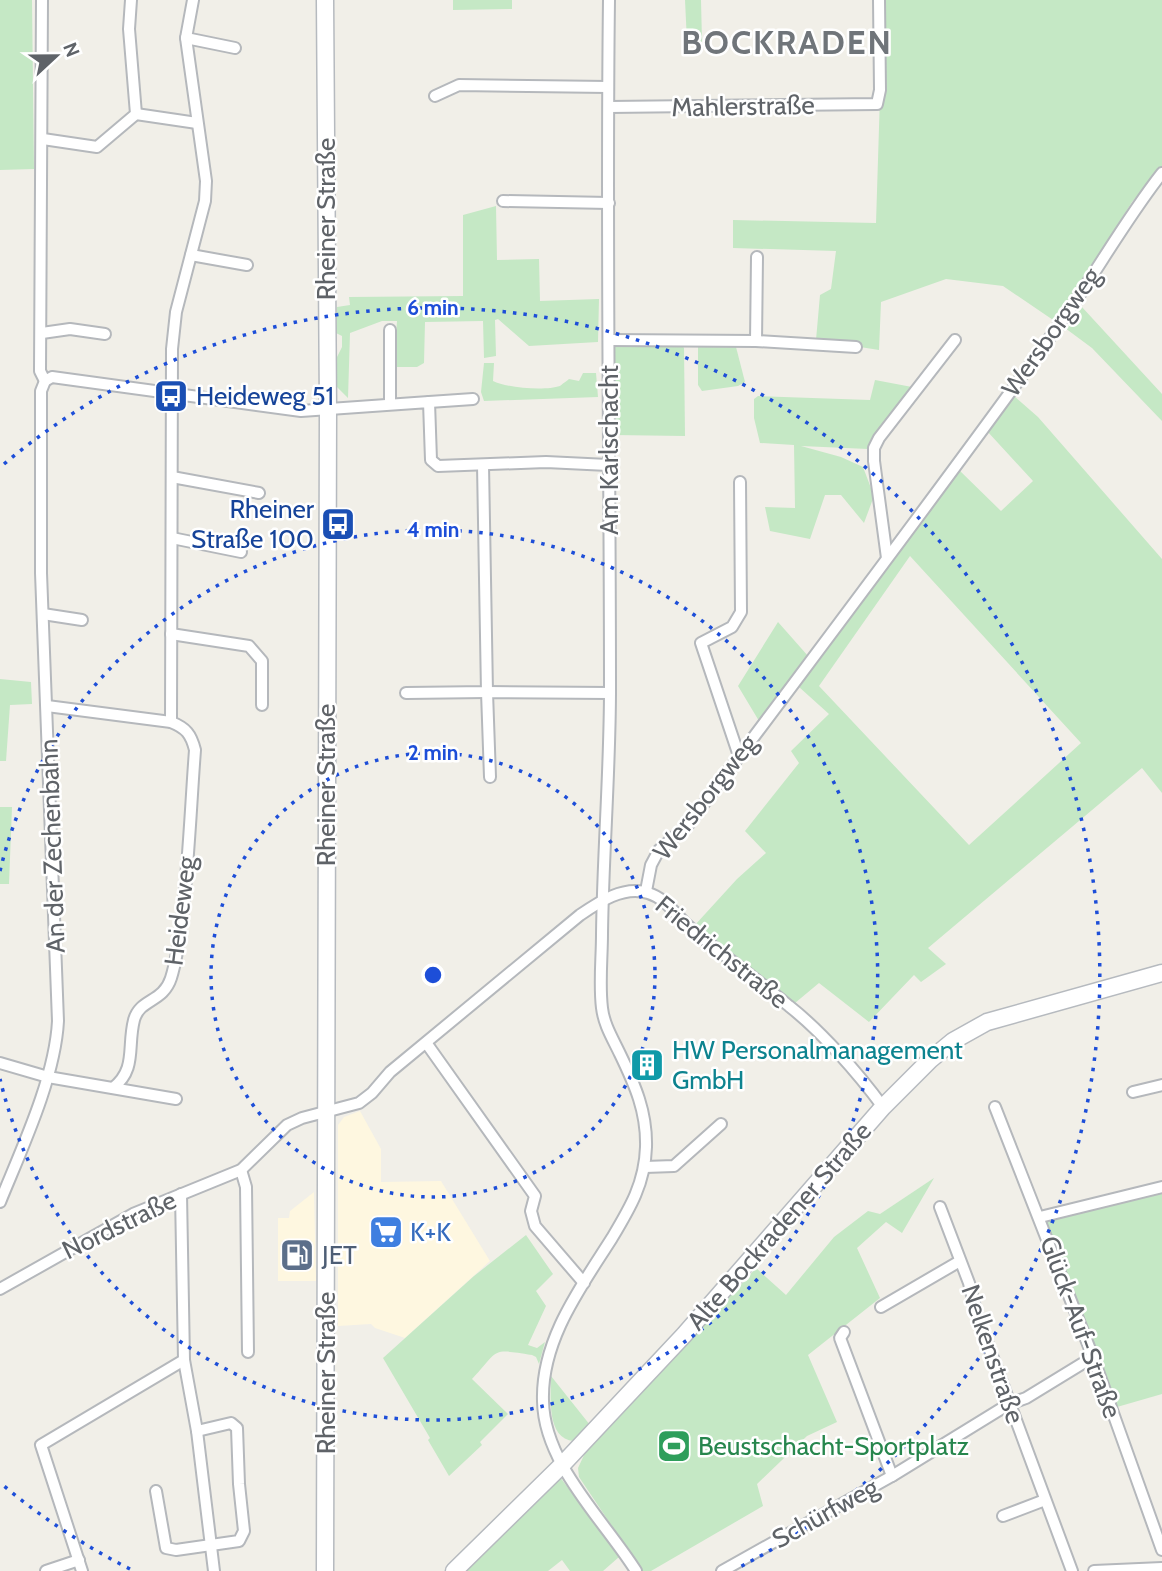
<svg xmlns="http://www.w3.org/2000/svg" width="1162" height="1571" viewBox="0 0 1162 1571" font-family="Cabin,sans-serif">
<rect width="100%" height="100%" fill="#f1efe8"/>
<!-- commercial -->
<g fill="#fef7e0">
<path d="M360 1111 381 1149V1182L441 1181 490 1261 405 1338 375 1328 371 1324 338 1326V1125L344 1117Z"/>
<path d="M314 1192 316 1281H278V1218H289L290 1211Z"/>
</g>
<!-- green -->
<g fill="#c5e8c5" fill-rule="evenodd">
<path d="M0 0H32L34 169 0 170Z"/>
<path d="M453 0H512V9L453 10Z"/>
<path d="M685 0H701L702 42H687Z"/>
<path d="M883 0H1162V167L1132 202 1056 322 1003 286 946 279 881 302 879 350 816 340 820 295 831 289 836 251 733 248V220L876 223Z"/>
<path d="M496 206 497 260 539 259 540 301 599 299 598 342 529 346 498 319 495 320 496 356 484 358 483 321 425 322 424 363 417 367H394L397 321H382L350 333 348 398 337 387V357L342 347V336L336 333 337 307 350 305 349 297 463 296V215Z"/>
<path d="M1081 306 1162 394V421L1092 348 1065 328Z"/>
<path d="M613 344 682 345 684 348 685 436 613 435Z"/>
<path d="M698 346 736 347 745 382 738 386 702 391 698 385Z"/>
<path d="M484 363H494L493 381C507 388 545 391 560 386 561 385 568 380 569 379L579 381 583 373H596L598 397 484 401 481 392Z"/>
<path d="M875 380 912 387 872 445H868V449L801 446 841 457 863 467 874 496 864 523 841 495H825L810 539 770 531 765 507 795 508 794 445 760 443 754 418V399L758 396 870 400Z"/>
<path d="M1013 395 1038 417 1162 559V793L1142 768 928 948 946 964 921 982 914 975 869 1022 819 983 795 1003 695 925 737 879 766 853 745 831 799 763 791 751 829 714 799 687 789 682 759 721 738 686 778 622 816 665 958 469 1001 511 1033 481 987 431ZM910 556 1081 743 969 845 819 686Z"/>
<path d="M0 679 31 682 32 704 10 705 6 761H0Z"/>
<path d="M0 807H12L9 884H0Z"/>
<path d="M934 1178 902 1233 886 1222 857 1248 880 1298 808 1355 837 1422 807 1436 757 1484 763 1506 651 1571H642L579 1477 578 1468 585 1453 756 1268 786 1295 834 1237 868 1211 880 1214Z"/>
<path d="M1162 1192V1394L1117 1407 1046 1220Z"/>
<path d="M526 1235 553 1274 536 1291 546 1306 528 1345 537 1348 545 1342 539 1364 536 1357 532 1355C489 1348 500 1350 472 1379L508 1414 480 1442 482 1445 449 1476 428 1440 430 1438 383 1358 474 1276Z"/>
<path d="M551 1376 590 1425 574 1441C546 1439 551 1397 551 1376Z"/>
<path d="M560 1477 619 1557 603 1571H570L562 1560 548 1571H464Z"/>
</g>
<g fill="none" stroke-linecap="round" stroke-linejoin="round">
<!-- street casing -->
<g stroke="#b5b8bc" stroke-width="14">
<g id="street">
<path d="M42 0 40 371 45 381"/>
<path d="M609 0C606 230 610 459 610 689 610 771 603 853 602 934 602 958 599 984 602 1008 604 1025 613 1039 620 1054 635 1085 647 1112 646 1147 645 1183 630 1208 612 1238 581 1287 541 1340 543 1401 544 1464 604 1520 636 1571"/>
<path d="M186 38 235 48"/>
<path d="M435 96 459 85 608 87"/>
<path d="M609 107 877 104 880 90 879 0"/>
<path d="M136 114 197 123"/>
<path d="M43 139 97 147 136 114 129 29 131 0"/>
<path d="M503 201 609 203"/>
<path d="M191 255 247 265"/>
<path d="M42 333 70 329 105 334"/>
<path d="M609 340 756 341 856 347"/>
<path d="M756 341 757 257"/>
<path d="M429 402 473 399"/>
<path d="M390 404V330"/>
<path d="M172 477 259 493"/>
<path d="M172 538 241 552"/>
<path d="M887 558 874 461V448L879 438 955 340"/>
<path d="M43 614 82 620"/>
<path d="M171 634 249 646 262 661V705"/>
<path d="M406 693 487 692 483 465"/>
<path d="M47 706 171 722C186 728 191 734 195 750 191 803 189 856 183 909 180 932 178 956 171 978 163 1003 140 998 134 1020 127 1047 137 1069 113 1088"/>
<path d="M171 722 172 349 176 312 205 201 206 181 186 38 193 0"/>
<path d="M739 756 701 643 732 627 741 612 740 482"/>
<path d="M490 777 487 692 610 693"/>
<path d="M646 891 651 865 659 850 688 825C813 657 939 492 1061 322 1096 273 1125 220 1162 173"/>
<path d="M427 1044 535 1196 531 1211 535 1226 584 1283"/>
<path d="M0 1063 48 1077 176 1099"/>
<path d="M1133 1092 1162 1085"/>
<path d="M995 1107 1093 1357 1162 1550"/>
<path d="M645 1167 674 1166 721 1124"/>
<path d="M241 1170 246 1187 248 1352"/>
<path d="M0 1202C22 1148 55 1078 58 1021L41 573V391L45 381 52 377 301 411 429 402 431 460 438 466 546 462 608 465"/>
<path d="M940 1207 969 1283 977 1315 1072 1571"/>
<path d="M1040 1217 1162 1187"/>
<path d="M0 1289 133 1214 241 1170 287 1125 302 1118 359 1103 372 1093 390 1072 580 915C599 902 624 885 648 893 668 899 677 918 693 930 724 956 758 980 789 1006 822 1032 858 1073 883 1107"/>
<path d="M881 1307 960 1261"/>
<path d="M844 1332 840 1338 892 1476"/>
<path d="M184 1360 197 1431 214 1571"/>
<path d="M156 1491 166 1548 176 1550 239 1541 244 1531 239 1484 237 1428 231 1423 197 1431"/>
<path d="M1003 1516 1045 1500"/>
<path d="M46 1571 79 1560"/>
<path d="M82 1571 41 1445 184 1360 181 1194"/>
<path d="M722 1571 892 1476 1009 1404 1026 1398 1093 1357"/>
<path d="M1094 1571 1162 1568"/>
</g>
</g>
<!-- secondary casing -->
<g stroke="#b6babf" stroke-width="19">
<g id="secondary">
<path d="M325 1571 328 409 325 0"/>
<path d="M454 1571 561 1466 684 1335 883 1107 930 1060 953 1041 987 1022 1162 973"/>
</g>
</g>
<!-- street -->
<use href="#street" stroke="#fff" stroke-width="10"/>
<!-- secondary -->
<use href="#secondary" stroke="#fff" stroke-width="16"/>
</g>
<!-- distance rings -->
<g fill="none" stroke="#1d4ed8" stroke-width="3.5" stroke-dasharray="3.5 7">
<circle cx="433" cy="975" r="222"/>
<path d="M0 871A445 445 0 1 1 0 1079"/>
<path d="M130 1569A667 667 0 0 1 4 1486M4 464A667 667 0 1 1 736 1569"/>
</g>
<!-- icons -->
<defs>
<g id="bus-square" transform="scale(1.75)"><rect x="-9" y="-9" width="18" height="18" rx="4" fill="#1a4fb4" stroke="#fff"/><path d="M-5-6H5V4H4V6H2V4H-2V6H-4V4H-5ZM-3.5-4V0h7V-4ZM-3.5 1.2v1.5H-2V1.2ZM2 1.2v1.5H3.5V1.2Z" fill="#fff"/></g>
<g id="building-square" transform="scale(1.75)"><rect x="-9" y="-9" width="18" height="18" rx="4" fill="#0f9aa8" stroke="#fff"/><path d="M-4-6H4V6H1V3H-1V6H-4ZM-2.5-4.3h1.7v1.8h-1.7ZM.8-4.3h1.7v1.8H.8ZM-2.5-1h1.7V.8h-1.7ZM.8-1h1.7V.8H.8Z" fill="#fff"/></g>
<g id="supermarket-square" transform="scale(1.75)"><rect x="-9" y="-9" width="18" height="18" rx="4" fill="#3f7fe0" stroke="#fff"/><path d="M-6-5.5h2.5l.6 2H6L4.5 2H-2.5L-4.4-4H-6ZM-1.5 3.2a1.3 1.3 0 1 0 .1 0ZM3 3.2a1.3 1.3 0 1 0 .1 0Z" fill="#fff"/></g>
<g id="fuel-square" transform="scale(1.75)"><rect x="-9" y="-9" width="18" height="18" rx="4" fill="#5c6f8a" stroke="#fff"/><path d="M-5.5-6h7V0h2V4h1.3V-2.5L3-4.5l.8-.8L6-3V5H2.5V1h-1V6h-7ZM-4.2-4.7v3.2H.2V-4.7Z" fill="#fff"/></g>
<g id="stadium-square" transform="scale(1.75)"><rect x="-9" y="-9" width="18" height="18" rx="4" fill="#2e9e5b" stroke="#fff"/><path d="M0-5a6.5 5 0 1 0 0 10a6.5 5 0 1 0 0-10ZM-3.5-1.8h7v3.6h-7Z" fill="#fff"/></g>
</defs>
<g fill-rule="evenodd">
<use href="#bus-square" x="171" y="396"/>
<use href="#bus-square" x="338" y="524"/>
<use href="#building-square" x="647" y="1065"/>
<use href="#supermarket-square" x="386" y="1232"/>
<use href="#fuel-square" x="297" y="1255"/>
<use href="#stadium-square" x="674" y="1446"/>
</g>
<g text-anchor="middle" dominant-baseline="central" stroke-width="5" stroke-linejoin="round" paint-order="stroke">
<!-- street labels -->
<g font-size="26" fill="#5f6368" stroke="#fff">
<text transform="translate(743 106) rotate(-1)">Mahlerstraße</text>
<text transform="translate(326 219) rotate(-90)">Rheiner Straße</text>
<text transform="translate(1051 332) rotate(-55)">Wersborgweg</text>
<text transform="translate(609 450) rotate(-90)">Am Karlschacht</text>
<text transform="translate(326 785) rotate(-90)">Rheiner Straße</text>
<text transform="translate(705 797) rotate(-52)">Wersborgweg</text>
<text transform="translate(52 846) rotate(-92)">An der Zechenbahn</text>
<text transform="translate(180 911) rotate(-83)">Heideweg</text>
<text transform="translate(722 952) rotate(39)">Friedrichstraße</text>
<text transform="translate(119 1225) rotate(-26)">Nordstraße</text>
<text transform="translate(779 1226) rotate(-49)">Alte Bockradener Straße</text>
<text transform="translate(1081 1327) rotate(70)">Glück-Auf-Straße</text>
<text transform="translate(993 1354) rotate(71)">Nelkenstraße</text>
<text transform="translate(326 1373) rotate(-90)">Rheiner Straße</text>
<text transform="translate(825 1513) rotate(-29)">Schürfweg</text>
</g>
<!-- transit labels -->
<g font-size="26" fill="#164399" stroke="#fff" text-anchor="start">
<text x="196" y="396">Heideweg 51</text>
<text x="314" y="509" text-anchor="end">Rheiner<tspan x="314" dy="30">Straße 100</tspan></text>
</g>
<!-- culture labels -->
<g font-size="26" fill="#0d838f" stroke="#fff" text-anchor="start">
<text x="672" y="1050">HW Personalmanagement<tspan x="672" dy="30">GmbH</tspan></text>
</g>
<!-- shop labels -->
<g font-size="26" fill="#366cbe" stroke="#fff" text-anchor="start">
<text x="410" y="1232">K+K</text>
</g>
<!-- service labels -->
<g font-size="26" fill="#4e5e75" stroke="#fff" text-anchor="start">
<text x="322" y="1255">JET</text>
</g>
<!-- leisure labels -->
<g font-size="26" fill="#27864d" stroke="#fff" text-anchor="start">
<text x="698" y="1446">Beustschacht-Sportplatz</text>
</g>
<!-- district labels -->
<g font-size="33" font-weight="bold" letter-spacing="2" fill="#70757a" stroke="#fff">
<text x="787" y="42">BOCKRADEN</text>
</g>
</g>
<circle cx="433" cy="975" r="10" fill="#1d4ed8" stroke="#fff" stroke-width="3.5"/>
<g font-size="21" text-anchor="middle" font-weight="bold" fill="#1d4ed8" stroke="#fff" stroke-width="5" stroke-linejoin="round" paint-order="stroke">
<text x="433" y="315">6 min</text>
<text x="433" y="537">4 min</text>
<text x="433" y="760">2 min</text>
</g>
<!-- north arrow -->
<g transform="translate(56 56) rotate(68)" stroke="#ffffff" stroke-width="5" paint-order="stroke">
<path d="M0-5L12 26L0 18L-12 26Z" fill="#5f6368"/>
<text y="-10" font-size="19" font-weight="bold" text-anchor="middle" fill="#5f6368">N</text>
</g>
</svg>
